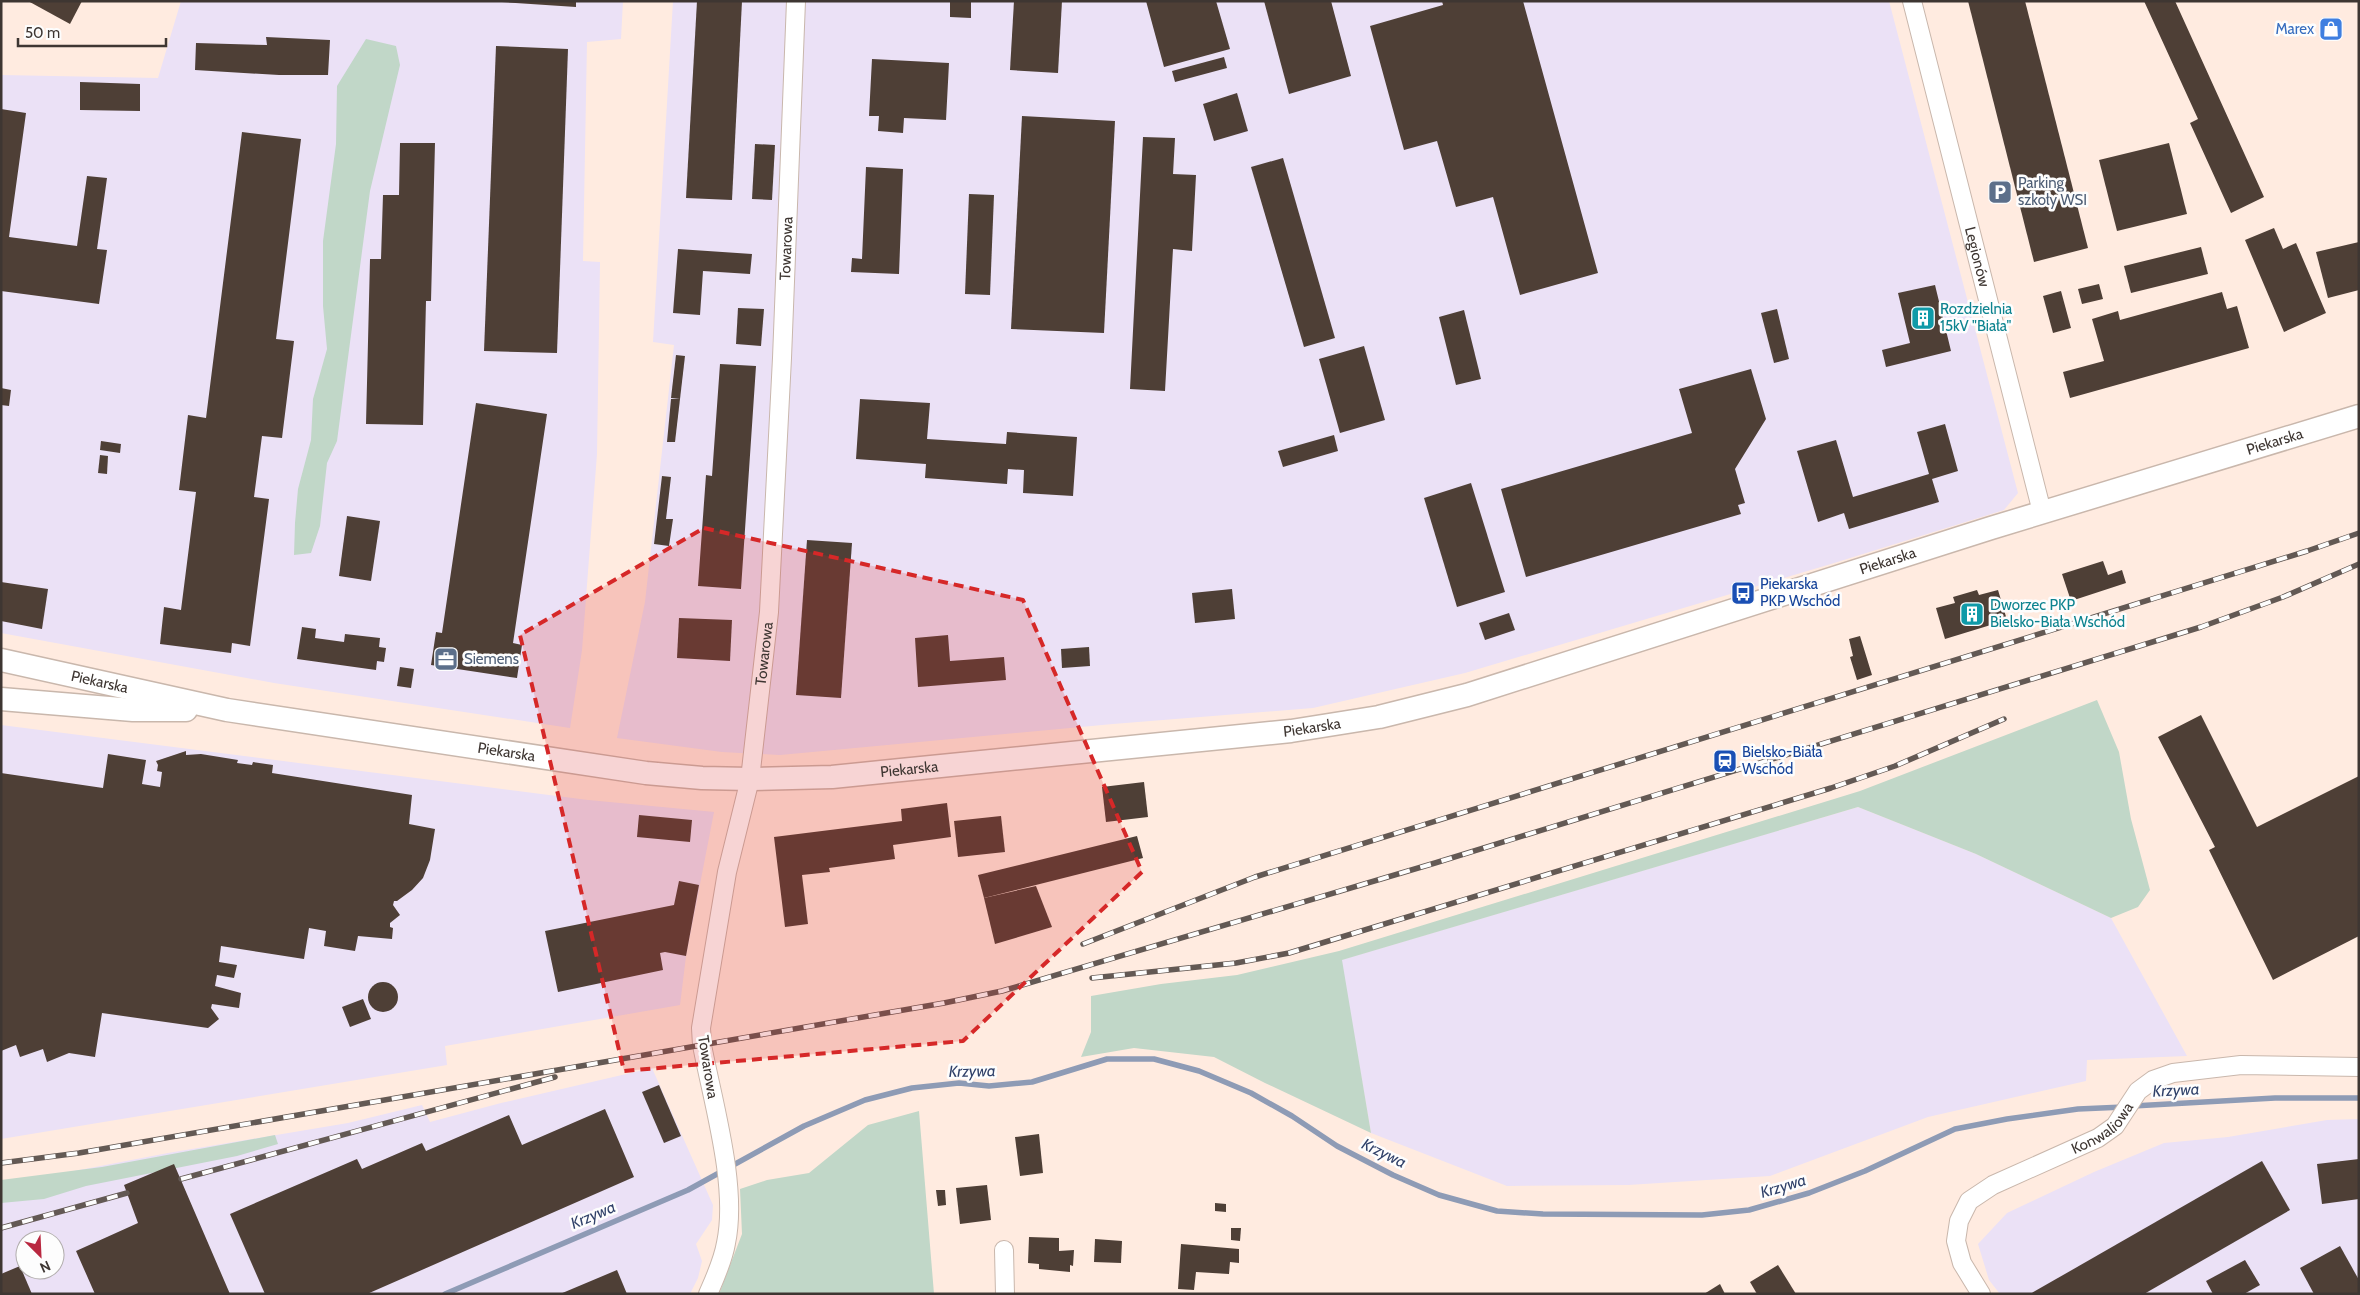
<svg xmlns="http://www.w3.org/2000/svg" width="2360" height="1295" viewBox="0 0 2360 1295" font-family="Cabin,sans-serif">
<rect width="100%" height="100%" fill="#ffebe0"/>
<!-- industrial -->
<g fill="#ebe1f6" fill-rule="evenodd">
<path d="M181 1H623L621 39 587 42 583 261 600 262 597 454 582 650 570 728 274 683 1 633V75L158 78Z"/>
<path d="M673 1H1889L2018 493 2004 510 1831 564 1465 673 1313 708 1113 724 780 755 722 752 617 738 645 602 674 345 653 342Z"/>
<path d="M1 725 588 800 714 812 686 956 680 1005 445 1046 447 1065 1 1139Z"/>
<path d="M1858 807 1976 854 2111 918 2187 1056 2087 1060 2086 1081 1928 1117 1770 1176 1628 1185 1507 1186 1371 1133 1341 960Z"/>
<path d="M652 1068 713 1205 712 1220 696 1244 702 1261 698 1278 690 1294H1V1185L168 1153 348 1123 422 1105 430 1122 501 1103ZM25 1240H55V1270H25Z"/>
<path d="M2359 1119V1294H2000L1989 1280 1978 1244 2007 1213 2094 1172 2164 1143 2228 1137 2327 1120Z"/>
</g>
<!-- green -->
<g fill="#c1d7c8">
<path d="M366 39 396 46 400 65 370 191 337 441 327 463 320 526 311 553 294 555 295 523 298 489 311 440 313 399 327 349 323 306V241L336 144 337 86Z"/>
<path d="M2097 700 2119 752 2131 819 2150 890 2138 907 2111 918 1976 854 1858 807 1342 960 1371 1133 1265 1083 1214 1057 1134 1048 1081 1057 1091 1032V996L1161 984 1237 975 1339 951 1860 791Z"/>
<path d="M919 1111 934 1294H719L742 1234 740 1189 767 1180 809 1173 868 1125Z"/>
<path d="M275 1135 278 1144 237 1156 86 1186 44 1199 1 1203V1180L102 1167Z"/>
</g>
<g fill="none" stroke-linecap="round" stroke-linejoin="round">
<!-- stream -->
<g stroke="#8e9bb5" stroke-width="5.5">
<path d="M2133 1106 2275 1098H2359"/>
<path d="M445 1294 688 1190 804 1126 865 1100 912 1088 959 1083 989 1086 1032 1082 1107 1059H1154L1199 1071 1251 1093 1292 1116 1337 1146 1393 1175 1439 1195 1497 1211 1543 1214 1702 1215 1749 1210 1809 1193 1865 1171 1955 1129 2007 1119 2078 1109 2124 1107"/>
</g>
</g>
<!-- building -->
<g fill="#4e3f36">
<path d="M28 1H82L70 24Z"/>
<path d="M486 1H576V7Z"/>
<path d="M697 1H742L732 200 686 198Z"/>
<path d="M950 1H971V18L950 17Z"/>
<path d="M1014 1H1062L1058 73 1010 70Z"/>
<path d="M1146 1H1216L1230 49 1164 67Z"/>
<path d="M1264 1H1331L1351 76 1289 94Z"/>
<path d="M1442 1H1523L1598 273 1520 295 1493 197 1456 207 1437 141 1404 150 1370 26 1443 5Z"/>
<path d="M1968 1H2025L2088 248 2034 262Z"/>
<path d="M2144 1H2175L2264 197 2231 213 2190 123 2198 119Z"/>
<path d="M266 37 330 40 328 75H279L195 70 196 43 267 45Z"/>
<path d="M496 46 568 49 557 353 484 351Z"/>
<path d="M1224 57 1227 68 1175 82 1172 71Z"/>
<path d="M872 59 949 63 946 120 904 118 903 133 878 131 879 116H869Z"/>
<path d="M80 82 140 84V111L80 110Z"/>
<path d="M1237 93 1248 131 1214 141 1203 104Z"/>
<path d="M1 109 26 113 9 237 77 246 87 176 107 178 97 249 107 250 99 304 1 291Z"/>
<path d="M1022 116 1115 121 1104 333 1011 329Z"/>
<path d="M242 132 301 139 276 339 294 341 282 438 262 436 254 497 269 499 250 646 232 643 231 653 160 644 164 607 181 610 196 492 179 490 188 415 206 418Z"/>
<path d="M1143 137 1175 138 1173 174 1196 175 1192 251 1173 249 1165 391 1130 389Z"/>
<path d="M400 143H435L431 301H426L423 425 366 424 370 259H381L383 195H399Z"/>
<path d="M2169 143 2187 214 2117 231 2099 160Z"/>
<path d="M755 144 775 145 772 200 752 199Z"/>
<path d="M1283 158 1335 338 1304 347 1251 167Z"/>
<path d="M866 167 903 169 899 274 851 272 852 258 862 259Z"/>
<path d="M969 194 994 195 990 295 965 294Z"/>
<path d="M2274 228 2283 249 2296 243 2326 313 2284 332 2245 240Z"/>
<path d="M2359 242V290L2328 298 2316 252Z"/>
<path d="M2201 247 2208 274 2131 293 2124 266Z"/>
<path d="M678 249 752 254 750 274 703 271 700 315 673 313Z"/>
<path d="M2099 284 2103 299 2082 304 2078 289Z"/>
<path d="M1935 285 1951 351 1886 367 1882 350 1910 343 1898 293Z"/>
<path d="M2061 291 2071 328 2053 333 2043 296Z"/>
<path d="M2222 292 2227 309 2237 306 2249 348 2070 398 2063 372 2104 361 2092 319 2118 311 2120 320Z"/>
<path d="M738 308 764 309 761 346 736 344Z"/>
<path d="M1777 309 1789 359 1774 363 1761 313Z"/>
<path d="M1464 310 1481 379 1456 385 1439 317Z"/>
<path d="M1364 346 1385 420 1340 433 1319 359Z"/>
<path d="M676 355 685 356 680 399 671 398Z"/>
<path d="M720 364 756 366 741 589 698 586 706 475 712 476Z"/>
<path d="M1751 369 1766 419 1735 469 1745 503 1738 505 1741 514 1526 577 1501 489 1692 433 1679 389Z"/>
<path d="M1 388 11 390 9 406 1 405Z"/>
<path d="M671 399H680L675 442H667Z"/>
<path d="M860 399 930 403 927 439 1006 444 1007 432 1077 437 1073 496 1023 493 1024 470 1008 469 1007 484 925 478 926 464 856 459Z"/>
<path d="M476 403 547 414 513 643 522 645 517 678 431 665 436 632 442 633Z"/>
<path d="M1945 424 1958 471 1932 479 1939 502 1849 529 1844 513 1818 522 1797 451 1836 440 1853 497 1929 474 1917 432Z"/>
<path d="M1334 435 1338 451 1283 467 1278 451Z"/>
<path d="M101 441 121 444 120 453 100 450Z"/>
<path d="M100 455 108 456 107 474 98 473Z"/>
<path d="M662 476 671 477 666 519H673L669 546 654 544Z"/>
<path d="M1471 483 1505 592 1457 607 1424 498Z"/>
<path d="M347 516 380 521 371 581 339 576Z"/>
<path d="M807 540 852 543 841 698 796 695Z"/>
<path d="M2103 561 2108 575 2122 570 2126 583 2071 601 2062 574Z"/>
<path d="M1 582 48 589 42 629 1 621Z"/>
<path d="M1232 589 1235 619 1195 623 1192 593Z"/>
<path d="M1977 590 1979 595 1998 590 2007 620 1945 639 1936 608 1955 603 1953 597Z"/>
<path d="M1509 613 1515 630 1485 640 1479 623Z"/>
<path d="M679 618 732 620 730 661 677 658Z"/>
<path d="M302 627 316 629 315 638 344 642 345 634 380 638 379 647 386 648 384 662 377 661 376 670 297 659Z"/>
<path d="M948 635 950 661 1004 657 1006 680 918 687 915 638Z"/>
<path d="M1860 636 1872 675 1857 680 1850 657 1853 656 1849 639Z"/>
<path d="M1089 647 1090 666 1062 668 1061 649Z"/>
<path d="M400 667 414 669 411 688 397 686Z"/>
<path d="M2201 715 2257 827 2359 776V936L2273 980 2209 850 2215 847 2158 737Z"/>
<path d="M186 751V755L201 754 238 760 237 763 252 765 253 762 273 765 272 773 412 795 409 824 435 829 430 860 423 878 412 890 397 901H394L393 905 400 915 390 923V927L393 928 392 939 358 936 355 951 324 946 326 931 309 928 304 959 221 946 219 962 237 965 234 978 217 975 215 986 241 993 239 1008 212 1004 211 1008 219 1019 208 1028 102 1013 95 1057 69 1053 47 1062 43 1049 20 1057 16 1045 1 1051V773L103 788 108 754 146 760 142 784 160 787 162 772 157 771 158 765 156 761Z"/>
<path d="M1144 782 1148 817 1106 822 1102 787Z"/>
<path d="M947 803 951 837 893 845 895 859 829 868 830 872 802 875 808 924 785 927 774 837 902 821 901 809Z"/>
<path d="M639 815 692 820 690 842 637 837Z"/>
<path d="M1001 816 1005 852 958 857 954 821Z"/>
<path d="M1137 836 1143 858 984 898 978 875Z"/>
<path d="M679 881 699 885 686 956 665 952 660 953 663 970 558 992 545 931 674 905Z"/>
<path d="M1036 886 1052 927 995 944 984 898Z"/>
<circle cx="383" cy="997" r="15"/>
<path d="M363 999 371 1019 350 1027 342 1007Z"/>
<path d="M659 1085 681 1136 664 1143 642 1092Z"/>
<path d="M605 1109 634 1177 367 1294H265L230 1214 357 1159 362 1169 422 1143 426 1151 509 1115 522 1145Z"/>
<path d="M1039 1134 1043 1173 1020 1176 1015 1137Z"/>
<path d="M2359 1159V1199L2322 1204 2317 1164Z"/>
<path d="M2262 1161 2290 1210 2144 1294H2030Z"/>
<path d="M174 1164 230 1294H95L76 1251 138 1223 124 1185Z"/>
<path d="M987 1185 991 1220 960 1224 956 1188Z"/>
<path d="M936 1190H945L946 1205 938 1206Z"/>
<path d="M1215 1203 1226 1204V1212L1215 1211Z"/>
<path d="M1231 1228H1241L1240 1241 1231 1240Z"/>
<path d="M1029 1237 1059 1238V1251L1074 1250 1073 1266 1070 1265V1272L1039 1269V1264L1028 1263Z"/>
<path d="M1095 1239 1122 1241 1121 1263 1094 1262Z"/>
<path d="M1181 1244 1239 1249V1263L1230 1262 1229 1274 1196 1272 1194 1290 1178 1289Z"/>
<path d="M2340 1246 2359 1280V1294H2314L2300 1268Z"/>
<path d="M2245 1260 2260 1285 2244 1294H2213L2206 1281Z"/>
<path d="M1778 1265 1796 1294H1757L1750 1282Z"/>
<path d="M20 1266 32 1294H1V1274Z"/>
<path d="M617 1270 627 1294H560Z"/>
<path d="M1720 1284 1725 1294H1704Z"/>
</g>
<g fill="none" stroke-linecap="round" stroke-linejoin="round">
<!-- minor casing -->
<g stroke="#c9b7ac" stroke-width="20">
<g id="minor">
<path id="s1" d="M1912 1 2042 512"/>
<path d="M1004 1250 1005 1294"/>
<path id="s2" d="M708 1294C715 1278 723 1261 726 1243 738 1186 713 1103 702 1045L701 1028 727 872 750 779 769 612 782 358 796 1"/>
<path id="s3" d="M1981 1294 1962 1263 1956 1241 1959 1221 1969 1201 1993 1185 2098 1138 2115 1126 2138 1091 2153 1080 2173 1073 2241 1065 2359 1067"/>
</g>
</g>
<!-- tertiary casing -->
<g stroke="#c9b7ac" stroke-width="25">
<g id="tertiary">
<path id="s4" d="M1 660 227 710 646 773 702 778 750 779 832 777 901 770 1291 731 1379 717 1467 695 1991 528 2359 416"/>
<path d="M1 699 133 710H186"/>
</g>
</g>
<!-- minor -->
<use href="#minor" stroke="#fff" stroke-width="18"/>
<!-- tertiary -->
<use href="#tertiary" stroke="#fff" stroke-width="22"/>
<!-- rail casing -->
<g stroke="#635954" stroke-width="5.5">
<g id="rail">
<path d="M1083 944 1255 877 2307 551 2359 533"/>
<path d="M1092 978 1236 963 1289 953 1831 788 1895 766 2004 719"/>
<path d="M1 1163 79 1153 944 1003 1002 991 1435 863 2201 627 2283 597 2359 564"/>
<path d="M181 1179 555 1077"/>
<path d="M1 1228 127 1193"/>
</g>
</g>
<!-- rail -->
<use href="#rail" stroke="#fdfdfd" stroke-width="4" stroke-dasharray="11" stroke-linecap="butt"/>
</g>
<!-- marked area -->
<path fill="#d62828" fill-opacity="0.2" stroke="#d62828" stroke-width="4" stroke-dasharray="10 6" stroke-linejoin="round" d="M704 528 1023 600 1142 872 963 1041 624 1071 520 635Z"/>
<!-- icons -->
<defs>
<g id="shop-square" transform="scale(1.25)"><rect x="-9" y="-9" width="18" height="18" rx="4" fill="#3f7fe0" stroke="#fdfdfd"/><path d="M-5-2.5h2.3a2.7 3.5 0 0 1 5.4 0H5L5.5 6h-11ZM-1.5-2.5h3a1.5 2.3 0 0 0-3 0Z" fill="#fff"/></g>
<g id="parking-square" transform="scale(1.25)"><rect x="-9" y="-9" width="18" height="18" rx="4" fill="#5c6f8a" stroke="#fdfdfd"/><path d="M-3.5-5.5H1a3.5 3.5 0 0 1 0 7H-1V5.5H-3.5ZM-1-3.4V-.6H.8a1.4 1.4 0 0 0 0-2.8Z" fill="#fff"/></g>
<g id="building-square" transform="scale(1.25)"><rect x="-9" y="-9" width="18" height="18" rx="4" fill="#0f9aa8" stroke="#fdfdfd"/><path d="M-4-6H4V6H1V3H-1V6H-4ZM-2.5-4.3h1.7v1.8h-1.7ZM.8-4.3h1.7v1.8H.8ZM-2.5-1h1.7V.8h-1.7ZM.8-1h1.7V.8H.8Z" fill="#fff"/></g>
<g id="bus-square" transform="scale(1.25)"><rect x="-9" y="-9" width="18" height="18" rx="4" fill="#1a4fb4" stroke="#fdfdfd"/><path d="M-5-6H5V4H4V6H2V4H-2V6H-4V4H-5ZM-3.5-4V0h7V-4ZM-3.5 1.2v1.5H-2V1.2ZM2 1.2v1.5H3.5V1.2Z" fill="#fff"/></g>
<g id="office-square" transform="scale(1.25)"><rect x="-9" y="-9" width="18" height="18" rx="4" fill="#5c6f8a" stroke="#fdfdfd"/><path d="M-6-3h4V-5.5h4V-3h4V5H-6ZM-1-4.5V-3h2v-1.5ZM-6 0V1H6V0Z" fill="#fff"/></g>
<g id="station-square" transform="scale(1.25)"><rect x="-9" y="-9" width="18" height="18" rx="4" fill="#1a4fb4" stroke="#fdfdfd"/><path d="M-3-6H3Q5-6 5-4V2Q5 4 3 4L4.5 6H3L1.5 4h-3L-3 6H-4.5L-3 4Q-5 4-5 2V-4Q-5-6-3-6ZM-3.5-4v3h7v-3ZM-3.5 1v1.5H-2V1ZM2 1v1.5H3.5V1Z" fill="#fff"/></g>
</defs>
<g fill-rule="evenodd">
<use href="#shop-square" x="2331" y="29"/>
<use href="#parking-square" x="2000" y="192"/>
<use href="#building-square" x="1923" y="318"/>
<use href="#bus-square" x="1743" y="593"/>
<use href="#building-square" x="1972" y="614"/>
<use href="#office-square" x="446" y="659"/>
<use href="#station-square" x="1725" y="761"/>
</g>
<g text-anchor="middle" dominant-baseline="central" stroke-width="5" stroke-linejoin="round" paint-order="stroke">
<!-- shop labels -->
<g font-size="15" fill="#366cbe" stroke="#fdfdfd" text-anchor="end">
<text x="2314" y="29">Marex</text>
</g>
<!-- service labels -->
<g font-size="15" fill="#4e5e75" stroke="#fdfdfd" text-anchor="start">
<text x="2018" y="183">Parking<tspan x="2018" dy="17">szkoły WSI</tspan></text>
<text x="464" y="659">Siemens</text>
</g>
<!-- street labels -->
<g font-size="15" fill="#3e3632" stroke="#fdfdfd">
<text stroke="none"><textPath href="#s2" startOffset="1058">Towarowa</textPath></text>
<text stroke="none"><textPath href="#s1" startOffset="264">Legionów</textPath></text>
<text stroke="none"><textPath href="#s4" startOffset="2329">Piekarska</textPath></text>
<text stroke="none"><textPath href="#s4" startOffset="1924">Piekarska</textPath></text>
<text stroke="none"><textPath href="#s2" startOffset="652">Towarowa</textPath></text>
<text stroke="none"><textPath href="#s4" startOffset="101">Piekarska</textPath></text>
<text stroke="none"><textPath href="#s4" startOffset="1324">Piekarska</textPath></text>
<text stroke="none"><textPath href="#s4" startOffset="514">Piekarska</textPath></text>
<text stroke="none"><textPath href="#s4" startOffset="919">Piekarska</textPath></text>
<text transform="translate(708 1067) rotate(81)">Towarowa</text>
<text stroke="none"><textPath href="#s3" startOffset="255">Konwaliowa</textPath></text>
</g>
<!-- culture labels -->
<g font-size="15" fill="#0d838f" stroke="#fdfdfd" text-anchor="start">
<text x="1940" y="309">Rozdzielnia<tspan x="1940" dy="17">15kV "Biała"</tspan></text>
<text x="1990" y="605">Dworzec PKP<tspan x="1990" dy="17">Bielsko-Biała Wschód</tspan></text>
</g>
<!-- transit labels -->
<g font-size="15" fill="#164399" stroke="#fdfdfd" text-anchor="start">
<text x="1760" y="584">Piekarska<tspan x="1760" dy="17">PKP Wschód</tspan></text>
<text x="1742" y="752">Bielsko-Biała<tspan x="1742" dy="17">Wschód</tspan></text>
</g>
<!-- water labels -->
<g font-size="16" font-style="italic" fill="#304169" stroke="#fdfdfd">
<text transform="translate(972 1071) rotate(-1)">Krzywa</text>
<text transform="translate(2176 1090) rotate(-3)">Krzywa</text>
<text transform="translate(1384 1153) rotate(26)">Krzywa</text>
<text transform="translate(1783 1186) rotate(-17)">Krzywa</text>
<text transform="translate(593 1215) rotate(-23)">Krzywa</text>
</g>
</g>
<!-- border -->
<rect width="2360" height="1295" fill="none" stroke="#3e3632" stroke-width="5"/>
<!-- north arrow -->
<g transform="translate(40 1255) rotate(156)"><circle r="24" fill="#fdfdfd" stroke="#b1adac"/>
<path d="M0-4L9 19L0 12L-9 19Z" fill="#b92840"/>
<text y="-8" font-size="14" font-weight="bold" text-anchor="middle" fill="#3e3632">N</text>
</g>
<!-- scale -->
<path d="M18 38v8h148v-8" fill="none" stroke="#3e3632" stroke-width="2.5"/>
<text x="25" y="38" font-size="15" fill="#3e3632" stroke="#fdfdfd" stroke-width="4" paint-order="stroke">50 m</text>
</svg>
